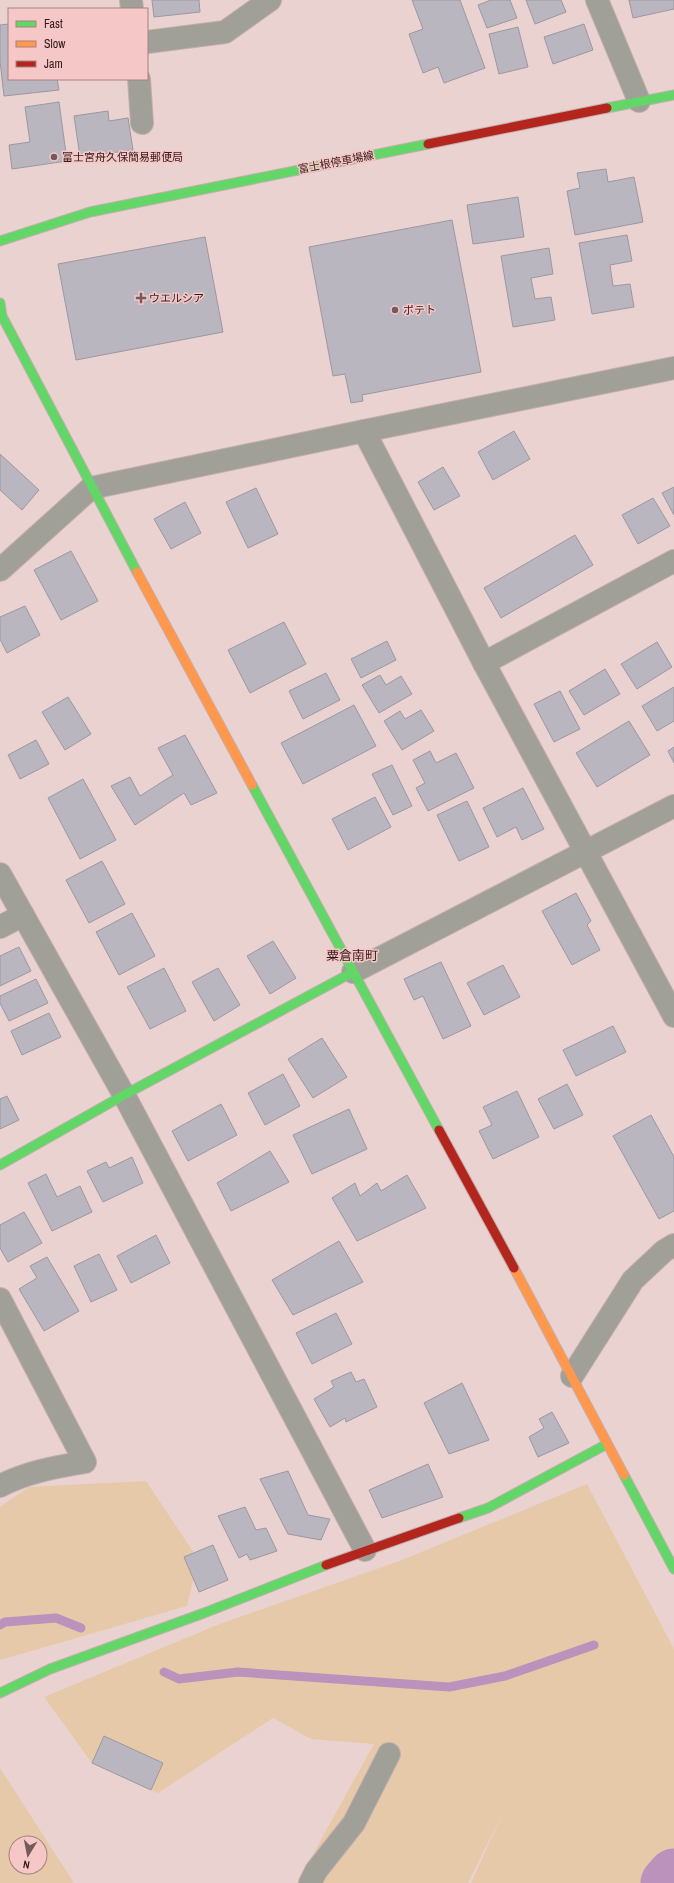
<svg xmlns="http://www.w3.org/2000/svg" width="674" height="1883" viewBox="0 0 674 1883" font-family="'Archivo Narrow','Noto Sans JP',sans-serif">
<rect width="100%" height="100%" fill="#ead2d0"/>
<!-- green -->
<g fill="#e6c9a9" fill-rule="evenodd">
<path d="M146 1481 198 1559 187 1606 0 1660V1507L29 1487Z"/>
<path d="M587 1484 674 1649V1883H471L504 1810 468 1883H297L374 1744 311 1739 273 1718 158 1793 92 1763 44 1697 217 1625 402 1560Z"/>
<path d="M0 1768 74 1883H0ZM16 1843H40V1867H16Z"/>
</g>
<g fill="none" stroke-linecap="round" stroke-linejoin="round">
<!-- stream -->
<g stroke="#bb92bc" stroke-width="9">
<path d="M0 1625 5 1622 56 1618 81 1628"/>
<path d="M164 1672 179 1679 238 1672 449 1687 505 1676 594 1645"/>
</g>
<!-- river -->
<path stroke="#bb92bc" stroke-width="53" d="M667 1883 674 1875"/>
</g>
<!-- building -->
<g fill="#bab6c0" stroke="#9c97a0">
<path d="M152 0H199L200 12 154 17Z"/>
<path d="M412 0H460L485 68 444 83 438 67 423 73 409 34 423 29Z"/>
<path d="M491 0H510L517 18 487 28 478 5Z"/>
<path d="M526 0H561L566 12 535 24Z"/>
<path d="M629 0H674V9L633 18Z"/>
<path d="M9 24V79H57L59 90 4 96 0 61V25Z"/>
<path d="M584 24 593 50 553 64 544 37Z"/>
<path d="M518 27 528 67 499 74 489 34Z"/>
<path d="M59 102 67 161 12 169 9 145 30 142 25 107Z"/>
<path d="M108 111 109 121 128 118 133 150 80 157 74 116Z"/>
<path d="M606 169 608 182 634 177 643 222 575 235 567 191 580 188 577 173Z"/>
<path d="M518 197 524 237 473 244 467 205Z"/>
<path d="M452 220 481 372 362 395 363 401 351 403 345 374 333 376 309 247Z"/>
<path d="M627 235 632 261 610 265 613 286 630 284 634 307 592 314 579 243Z"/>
<path d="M205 237 223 332 76 360 58 264Z"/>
<path d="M549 248 553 274 531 278 535 299 551 297 555 320 513 327 501 256Z"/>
<path d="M514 431 530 459 493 480 478 452Z"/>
<path d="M0 454 39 490 22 510 0 490Z"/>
<path d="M443 467 460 496 434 510 418 482Z"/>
<path d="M674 487V515L662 493Z"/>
<path d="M256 488 278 534 248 548 226 502Z"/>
<path d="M653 498 670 526 638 544 622 515Z"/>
<path d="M185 502 201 533 171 549 154 519Z"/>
<path d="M575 535 593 565 501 618 484 588Z"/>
<path d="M71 551 98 601 61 620 34 570Z"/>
<path d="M25 606 40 635 7 653 0 639V617Z"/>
<path d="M284 622 306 664 250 693 228 650Z"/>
<path d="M387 641 396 660 361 678 351 659Z"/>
<path d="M657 642 672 667 637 689 621 664Z"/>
<path d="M605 669 620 694 584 715 569 691Z"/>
<path d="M326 673 340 700 303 719 289 691Z"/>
<path d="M380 675 386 685 401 676 412 694 379 713 362 685Z"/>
<path d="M674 687V721L657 731 642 706Z"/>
<path d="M560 691 580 729 554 742 534 704Z"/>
<path d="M68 697 91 734 65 750 42 712Z"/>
<path d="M354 705 376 746 303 784 281 743Z"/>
<path d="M421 710 434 731 402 750 384 721 400 711 405 719Z"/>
<path d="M629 721 650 755 597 787 576 753Z"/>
<path d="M185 735 217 793 191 805 184 793 135 825 111 786 130 777 140 796 173 775 158 748Z"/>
<path d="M36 740 49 764 20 779 8 755Z"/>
<path d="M674 747V763L668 751Z"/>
<path d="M430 751 436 763 456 753 474 788 428 811 416 788 425 783 413 760Z"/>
<path d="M392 765 412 806 393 815 372 774Z"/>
<path d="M83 779 116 840 80 859 48 798Z"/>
<path d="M523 788 544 829 522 840 516 827 497 837 483 808Z"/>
<path d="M375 797 391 827 348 850 332 819Z"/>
<path d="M467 801 489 847 459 861 437 815Z"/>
<path d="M102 861 125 904 89 923 66 880Z"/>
<path d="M576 893 591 921 587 925 600 950 572 965 542 911Z"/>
<path d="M132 913 155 956 119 975 96 932Z"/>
<path d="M273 941 296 978 270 994 247 956Z"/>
<path d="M19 947 31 971 0 986V956Z"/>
<path d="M441 962 471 1026 443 1039 423 996 414 1000 404 979Z"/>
<path d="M503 965 520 997 484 1015 467 983Z"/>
<path d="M164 968 186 1011 150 1029 127 987Z"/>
<path d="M218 968 240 1005 214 1021 192 982Z"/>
<path d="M36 979 48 1003 9 1021 0 1003V996Z"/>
<path d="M49 1013 61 1037 22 1055 11 1031Z"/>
<path d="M613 1026 626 1052 576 1076 563 1050Z"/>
<path d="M322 1038 347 1077 313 1098 288 1059Z"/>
<path d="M283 1074 300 1106 265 1125 248 1093Z"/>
<path d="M567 1084 583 1115 554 1129 538 1099Z"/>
<path d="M517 1091 539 1137 493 1159 479 1131 492 1125 483 1107Z"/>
<path d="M7 1096 19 1120 0 1129V1099Z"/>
<path d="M221 1104 237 1135 188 1161 172 1131Z"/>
<path d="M349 1109 367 1149 312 1174 293 1135Z"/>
<path d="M651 1115 674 1157V1211L659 1219 613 1136Z"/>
<path d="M270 1151 289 1182 231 1211 217 1183Z"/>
<path d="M132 1157 143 1183 103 1202 87 1171 106 1162 109 1168Z"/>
<path d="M46 1174 57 1197 80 1186 92 1212 52 1231 28 1183Z"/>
<path d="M407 1175 426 1208 357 1241 332 1198 355 1183 360 1196 377 1183 381 1191Z"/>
<path d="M24 1212 42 1243 8 1262 0 1248V1225Z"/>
<path d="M156 1235 170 1263 131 1283 117 1256Z"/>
<path d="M339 1241 363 1282 293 1315 272 1280Z"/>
<path d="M99 1254 117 1290 91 1302 74 1266Z"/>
<path d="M47 1257 79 1311 44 1331 19 1289 37 1278 30 1266Z"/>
<path d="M336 1313 352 1344 312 1364 296 1333Z"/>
<path d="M351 1372 356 1382 364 1379 377 1407 346 1422 345 1418 330 1427 314 1399 334 1387 331 1381Z"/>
<path d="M462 1383 489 1440 449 1454 424 1403Z"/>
<path d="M552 1412 569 1443 538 1457 529 1437 544 1428 539 1419Z"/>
<path d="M428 1464 443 1497 382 1518 369 1490Z"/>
<path d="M288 1471 308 1515 330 1519 321 1540 288 1534 260 1479Z"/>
<path d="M245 1507 256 1530 266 1528 277 1551 250 1560 247 1554 239 1558 218 1516Z"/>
<path d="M213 1545 228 1580 199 1592 184 1557Z"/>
<path d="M104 1736 163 1763 151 1790 92 1763Z"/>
</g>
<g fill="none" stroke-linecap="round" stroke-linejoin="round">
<!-- street casing -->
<g stroke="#c4afae" stroke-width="24">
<g id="street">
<path d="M131 0 132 9"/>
<path d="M597 0 639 101"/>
<path d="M147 42 225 32 270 0"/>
<path d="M139 79 142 123"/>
<path d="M674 368 364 431 484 663 674 1016"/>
<path d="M0 570 91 488 364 431"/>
<path d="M484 663 674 561"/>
<path d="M0 874 124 1095 365 1550"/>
<path d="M0 927 23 915"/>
<path d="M353 972 674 806"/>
<path d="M0 1299 85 1462C56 1467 26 1472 0 1486"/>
<path d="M572 1376 633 1280 664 1251 674 1245"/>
<path d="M310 1883 316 1871 354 1823 389 1754"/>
</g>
</g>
<!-- fast casing -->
<g stroke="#c4afae" stroke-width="11">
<g id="fast">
<path d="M607 108 674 95"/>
<path d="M0 241 90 212 428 144"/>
<path d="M0 303 2 316 137 572"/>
<path d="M252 785 439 1130"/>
<path d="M0 1165 124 1095 353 972"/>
<path d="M624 1475 674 1569"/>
<path d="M459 1518 488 1508 607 1444"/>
<path d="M0 1693 50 1669 204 1613 326 1565"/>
</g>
</g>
<!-- slow casing -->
<g stroke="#c4afae" stroke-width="11">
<g id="slow">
<path d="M137 572 252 785"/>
<path d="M514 1268 624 1475"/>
</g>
</g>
<!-- jam casing -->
<g stroke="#c4afae" stroke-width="11">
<g id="jam">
<path d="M428 144 607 108"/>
<path d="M439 1130 514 1268"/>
<path d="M326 1565 459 1518"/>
</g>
</g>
<!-- street -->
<use href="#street" stroke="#a09f98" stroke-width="22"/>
<!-- fast -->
<use href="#fast" stroke="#63d668" stroke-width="9"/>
<!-- slow -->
<use href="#slow" stroke="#ff974d" stroke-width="9"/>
<!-- jam -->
<use href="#jam" stroke="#b3261e" stroke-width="9"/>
</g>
<!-- markers -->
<g fill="#745a5a" stroke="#f5c7c6" stroke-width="1.5">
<circle cx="54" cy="157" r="4"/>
<path d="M139 292h4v4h4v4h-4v4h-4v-4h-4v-4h4z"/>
<circle cx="395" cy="310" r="4"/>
</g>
<g text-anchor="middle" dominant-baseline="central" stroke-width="3" stroke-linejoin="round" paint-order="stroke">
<!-- poi labels -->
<g font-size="11" fill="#35191a" stroke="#f5c7c6" text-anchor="start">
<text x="62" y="157">富士宮舟久保簡易郵便局</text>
<text x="149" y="298">ウエルシア</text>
<text x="403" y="310">ポテト</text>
</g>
<!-- street labels -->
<g font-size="11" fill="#35191a" stroke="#f5c7c6">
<text transform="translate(336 162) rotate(-11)">富士根停車場線</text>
</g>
<!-- quarter labels -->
<g font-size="13" fill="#35191a" stroke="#f5c7c6">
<text x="352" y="955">粟倉南町</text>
</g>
</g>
<!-- legend -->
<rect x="8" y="8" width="140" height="72" fill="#f5c7c6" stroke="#a88181"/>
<rect x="16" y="21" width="20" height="6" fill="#63d668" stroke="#a88181"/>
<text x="44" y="28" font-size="12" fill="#35191a">Fast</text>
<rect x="16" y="41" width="20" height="6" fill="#ff974d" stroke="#a88181"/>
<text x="44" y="48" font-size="12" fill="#35191a">Slow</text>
<rect x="16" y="61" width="20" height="6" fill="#b3261e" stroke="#a88181"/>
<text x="44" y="68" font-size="12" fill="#35191a">Jam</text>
<!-- north arrow -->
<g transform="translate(28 1855) rotate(190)"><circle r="19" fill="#f5c7c6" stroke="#a88181"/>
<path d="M0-3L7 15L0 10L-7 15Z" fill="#745a5a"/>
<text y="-6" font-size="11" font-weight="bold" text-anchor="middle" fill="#35191a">N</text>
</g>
</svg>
